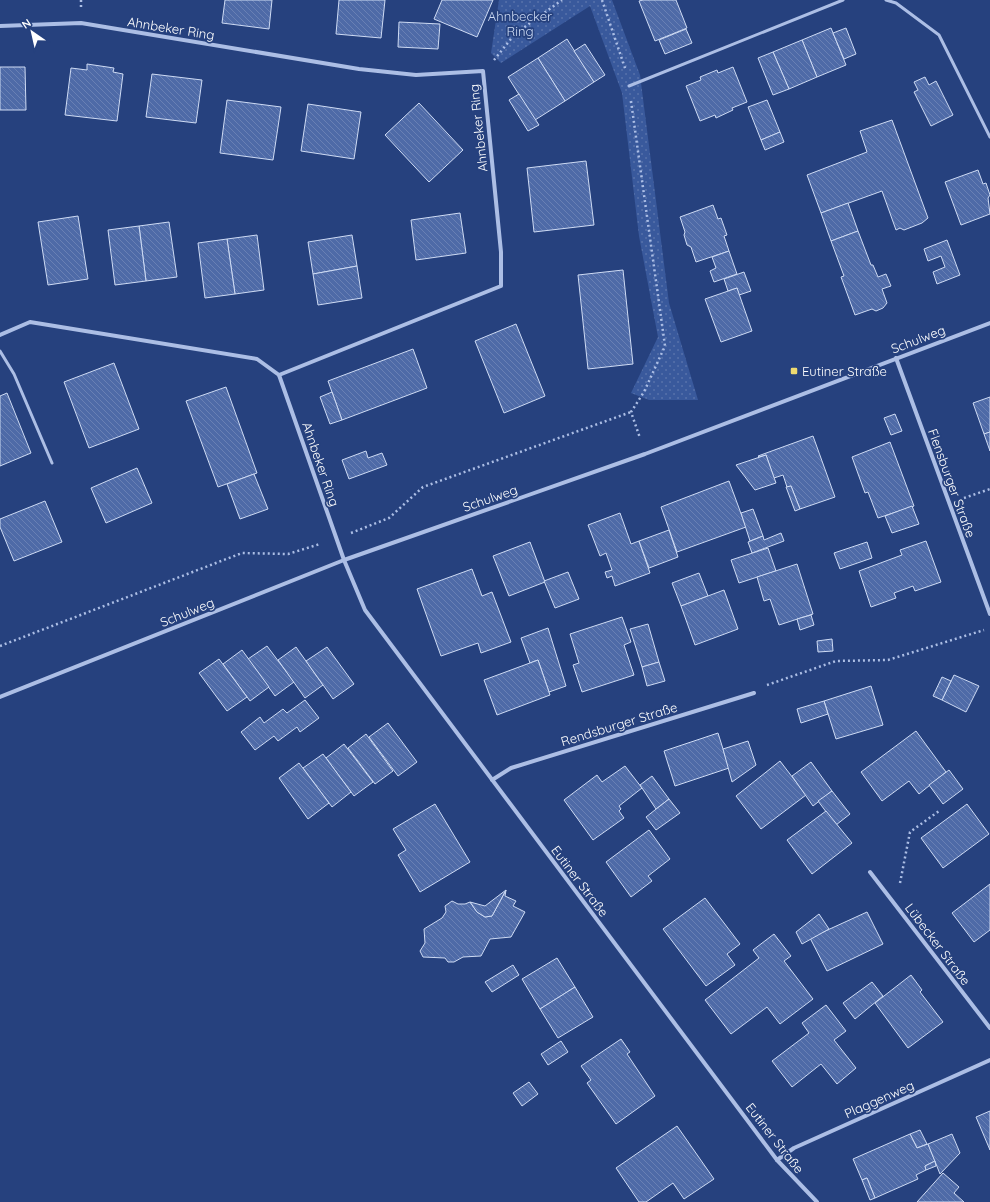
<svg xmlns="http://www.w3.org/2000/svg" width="990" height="1202" viewBox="0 0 990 1202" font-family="Quicksand,sans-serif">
<defs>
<pattern id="park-dots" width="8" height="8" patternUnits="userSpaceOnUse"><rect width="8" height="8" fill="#39599c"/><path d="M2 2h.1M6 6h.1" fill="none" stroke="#5772ab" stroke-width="1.8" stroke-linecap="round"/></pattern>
<pattern id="building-back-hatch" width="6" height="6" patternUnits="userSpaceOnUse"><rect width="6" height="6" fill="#4e6aa7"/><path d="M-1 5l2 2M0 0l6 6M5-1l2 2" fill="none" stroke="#6980b4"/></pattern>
</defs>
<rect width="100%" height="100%" fill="#26417e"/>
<!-- park -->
<path fill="url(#park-dots)" d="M499 0H612L640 75 669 303 698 400H649L631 393 658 337 639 236 622 93 590 6 501 63 491 53Z"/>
<!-- building -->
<g fill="url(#building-back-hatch)" stroke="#cedbf4">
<path d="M225 0H272L269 29 222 23Z"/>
<path d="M339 0H385L381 38 336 34Z"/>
<path d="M442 0H493L477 37 434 19Z"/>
<path d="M643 0H676L687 28 655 41 639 1Z"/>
<path d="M399 22 440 24 438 49 398 47Z"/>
<path d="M831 28 846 65 817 77 802 40Z"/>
<path d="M846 28 856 54 844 59 833 33Z"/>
<path d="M686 29 692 43 665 54 659 40Z"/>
<path d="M567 39 594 82 565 101 538 58Z"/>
<path d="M802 40 817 77 789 89 773 52Z"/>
<path d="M585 44 605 75 594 82 574 51Z"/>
<path d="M773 52 789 89 773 95 758 58Z"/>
<path d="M538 58 565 101 535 120 508 77Z"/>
<path d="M87 64 114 68 113 72 123 74 117 121 65 115 71 68 87 70Z"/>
<path d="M0 67H25L26 110H0Z"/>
<path d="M733 67 747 102 732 108 733 110 716 118 715 115 700 121 686 86 701 80 700 77 717 70 718 73Z"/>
<path d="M152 74 202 80 196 123 146 117Z"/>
<path d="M925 77 929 85 936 81 953 115 931 126 914 92 918 90 914 82Z"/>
<path d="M519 94 539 125 528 131 509 100Z"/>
<path d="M227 100 281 107 273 160 220 153Z"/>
<path d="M767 100 780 132 761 140 748 107Z"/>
<path d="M419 103 463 150 429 182 385 135Z"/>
<path d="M308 104 361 112 354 159 301 151Z"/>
<path d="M892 120 928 218 922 223 904 230 900 228 896 230 882 191 821 213 807 175 867 152 860 131Z"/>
<path d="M780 132 784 142 765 150 761 140Z"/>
<path d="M586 161 594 225 534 232 527 168Z"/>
<path d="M978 170 983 184 986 183 990 195 988 198 990 214 961 225 945 182Z"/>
<path d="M848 203 858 231 831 241 821 213Z"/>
<path d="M713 205 718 219 721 218 727 235 724 236 729 251 696 262 691 247 687 245 684 235 685 232 680 217Z"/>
<path d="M460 213 466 253 416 260 411 220Z"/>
<path d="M78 216 88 279 48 285 38 222Z"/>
<path d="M169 222 177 277 146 281 139 226Z"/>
<path d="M139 226 146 281 115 285 108 230Z"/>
<path d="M858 231 871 265H873L878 277 886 274 891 286 882 289 887 303 883 308 876 311 872 309 855 315 841 277 844 276 831 241Z"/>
<path d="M257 235 264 290 235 294 227 239Z"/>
<path d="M352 235 357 266 313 274 308 242Z"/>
<path d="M227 239 235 294 205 298 198 243Z"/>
<path d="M947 240 960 275 937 284 933 272 945 267 941 256 928 261 924 249Z"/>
<path d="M729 251 737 274 714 282 710 271 716 268 712 257Z"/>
<path d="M357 266 362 298 318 305 313 274Z"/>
<path d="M623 270 633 364 588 369 578 275Z"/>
<path d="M744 272 751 291 739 295 737 288 728 291 724 279Z"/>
<path d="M737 288 752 331 721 342 705 299Z"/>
<path d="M516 324 545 396 504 413 475 341Z"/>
<path d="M413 349 427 388 342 420 328 381Z"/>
<path d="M114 363 139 429 89 448 64 382Z"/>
<path d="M226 387 257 473 218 487 186 401Z"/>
<path d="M332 392 342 420 330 424 320 397Z"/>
<path d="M7 393 31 453 0 466V396Z"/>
<path d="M990 397V432L984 434 973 403Z"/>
<path d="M895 414 902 431 891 435 884 418Z"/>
<path d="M990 432V451L984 434Z"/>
<path d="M813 436 835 497 800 509 791 486 787 487 783 475 774 478 766 455 759 457 758 456Z"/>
<path d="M890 442 914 506 878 518 868 492 865 493 852 457Z"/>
<path d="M366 451 368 458 382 453 387 465 349 479 342 460Z"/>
<path d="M766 455 776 483 755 490 736 465Z"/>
<path d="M137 468 152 503 106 523 91 488Z"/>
<path d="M254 474 268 509 240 519 227 484Z"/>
<path d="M729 481 746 527 677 552 661 507Z"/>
<path d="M791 486 800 509 795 511 786 487Z"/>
<path d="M45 501 62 542 14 561 0 527V519Z"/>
<path d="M912 506 919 524 892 533 885 516Z"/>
<path d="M753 509 763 536 750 541 741 513Z"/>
<path d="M620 513 631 544 639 541 650 573 615 586 612 576 607 578 605 572 612 570 606 553 600 556 588 525Z"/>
<path d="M669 530 678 557 649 568 639 541Z"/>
<path d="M781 533 784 541 752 553 748 542 763 536 764 540Z"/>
<path d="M926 541 941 582 915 591 913 586 894 593 896 598 871 607 859 571 902 555 900 550Z"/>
<path d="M530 542 545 582 509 596 493 556Z"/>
<path d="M867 542 872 558 840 569 834 553Z"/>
<path d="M768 548 776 571 739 583 731 560Z"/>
<path d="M797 564 813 614 779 625 770 599 764 601 757 577Z"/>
<path d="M472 569 482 596 492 592 511 642 481 653 478 643 441 656 417 589Z"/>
<path d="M568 572 579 599 555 608 544 581Z"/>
<path d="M699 573 708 596 681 606 672 583Z"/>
<path d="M724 590 738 629 695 645 681 606Z"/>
<path d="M811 615 814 625 800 630 797 619Z"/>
<path d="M622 617 631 642 624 645 634 675 582 692 573 665 579 663 570 634Z"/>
<path d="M648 624 659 662 642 667 630 629Z"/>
<path d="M548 628 566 686 549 692 538 660 530 663 521 638Z"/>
<path d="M832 639 833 651 818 652 817 641Z"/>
<path d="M267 646 294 682 275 696 248 659Z"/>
<path d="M296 647 323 685 305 698 278 660Z"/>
<path d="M327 647 354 684 333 699 306 661Z"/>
<path d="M242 650 269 687 250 701 223 664Z"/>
<path d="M219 659 247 697 227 711 199 673Z"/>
<path d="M538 660 550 695 497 715 484 680Z"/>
<path d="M659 662 665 681 647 686 642 667Z"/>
<path d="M954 675 979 686 966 712 942 700Z"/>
<path d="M942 677 951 681 942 700 933 696Z"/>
<path d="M871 686 883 725 836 739 824 701Z"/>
<path d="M305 700 319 718 300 732 297 727 278 741 274 736 255 750 241 732 260 717 264 723 283 709 287 713Z"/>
<path d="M824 701 828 714 801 723 797 709Z"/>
<path d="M388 723 417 762 398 776 369 737Z"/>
<path d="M916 731 946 772 919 794 909 781 882 801 861 772Z"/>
<path d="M718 733 729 768 675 786 664 751Z"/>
<path d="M366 734 393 771 375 784 348 748Z"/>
<path d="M748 741 756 765 732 782 723 749Z"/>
<path d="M344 744 373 782 354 796 326 758Z"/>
<path d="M323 754 351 792 332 807 303 768Z"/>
<path d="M780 761 806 795 761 829 736 796Z"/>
<path d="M811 762 832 791 813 806 792 776Z"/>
<path d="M299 763 329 803 308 819 279 778Z"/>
<path d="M625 766 642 788 619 806 621 809 619 811 624 818 593 840 564 800 597 775 602 782Z"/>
<path d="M949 770 963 789 943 804 929 785Z"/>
<path d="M652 776 669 799 656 809 640 785Z"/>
<path d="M832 791 850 814 836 825 818 801Z"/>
<path d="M669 799 680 813 656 830 646 817Z"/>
<path d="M435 804 470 862 420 892 398 855 406 850 393 829Z"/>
<path d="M967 804 989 834 943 868 921 838Z"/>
<path d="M826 811 852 843 812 874 787 840Z"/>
<path d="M649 830 670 859 648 876 652 881 631 897 606 862Z"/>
<path d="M990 884V930L974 942 952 913Z"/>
<path d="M506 890 505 896 516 901 513 906 525 912 511 937 490 939 481 956 463 957 454 962H448L445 958 423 957 420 951 425 943 424 929 442 918 446 912 445 906 452 901 458 904H465L470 902 477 912 485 917 492 916Z"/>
<path d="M506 890 492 916 485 917 477 912 470 902 485 906Z"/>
<path d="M705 898 740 944 727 954 735 965 706 986 663 929Z"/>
<path d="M867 912 883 944 827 971 810 938Z"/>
<path d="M819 914 829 929 802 944 796 932Z"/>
<path d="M774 934 791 956 784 961 813 999 780 1024 767 1007 731 1034 705 1000 759 958 753 950Z"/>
<path d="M557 958 575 987 540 1009 522 979Z"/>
<path d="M513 965 519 975 492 992 485 982Z"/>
<path d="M911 975 922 990 920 992 943 1022 908 1048 875 1003Z"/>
<path d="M872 982 883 996 855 1019 843 1003Z"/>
<path d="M575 987 593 1017 558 1038 540 1009Z"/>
<path d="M826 1005 846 1031 834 1040 856 1068 837 1084 821 1064 792 1087 772 1061 809 1033 802 1023Z"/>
<path d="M621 1039 630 1052 627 1054 655 1096 616 1124 587 1083 591 1080 581 1066Z"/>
<path d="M561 1041 568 1052 548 1065 541 1054Z"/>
<path d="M529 1082 538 1094 522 1106 513 1093Z"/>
<path d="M990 1111V1150L976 1117Z"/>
<path d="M677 1126 714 1179 684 1199 673 1183 646 1202H639L616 1168Z"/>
<path d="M920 1130 927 1144 917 1148 910 1134Z"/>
<path d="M910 1134 917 1148 928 1144 935 1161 925 1166 926 1170 916 1175 918 1179 875 1198 867 1178 862 1180 853 1159Z"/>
<path d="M952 1134 960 1153 940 1174 928 1144Z"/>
<path d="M935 1161 936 1166 926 1170 925 1166Z"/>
<path d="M943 1173 959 1187 954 1193 964 1202H917Z"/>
<path d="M867 1178 875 1198 870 1200 862 1180Z"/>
</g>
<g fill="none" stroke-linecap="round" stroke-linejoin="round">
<!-- path -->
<g stroke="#acbee5" stroke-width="2.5" stroke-dasharray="2 3" stroke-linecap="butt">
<path d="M81 0V7"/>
<path d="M602 0 626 71"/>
<path d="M494 60 515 34 562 0"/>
<path d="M631 101 665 346 644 392 631 412 640 438"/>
<path d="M964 498 990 489"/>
<path d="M351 533 389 518 423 487 631 412"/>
<path d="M0 646 242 553 288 554 320 544"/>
<path d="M767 685 836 661 888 660 984 630"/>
<path d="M900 883 910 832 939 811"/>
</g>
<!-- lane -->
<g stroke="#acbee5" stroke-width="3">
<path d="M886 0 896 3 939 35 990 137"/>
<path d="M629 86 843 0"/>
<path d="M0 351 14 374 52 463"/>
</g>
<!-- street -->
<g stroke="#acbee5" stroke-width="4">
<path d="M0 26 81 23 359 69 416 75 483 71 501 252V286L279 375"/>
<path d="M0 335 30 322 257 359 279 375 344 560 365 610 777 1160 817 1202"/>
<path d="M896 358 990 614"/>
<path d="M0 697 344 560 645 454 990 323"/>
<path d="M492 780 511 768 754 693"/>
<path d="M870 872 990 1028"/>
<path d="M777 1160 794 1148 990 1060"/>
</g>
</g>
<!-- markers -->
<rect fill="#eeda70" stroke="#26417e" stroke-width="1.5" x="790" y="367" width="8" height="8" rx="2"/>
<g text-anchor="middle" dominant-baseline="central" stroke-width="3.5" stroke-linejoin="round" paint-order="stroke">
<!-- park labels -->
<g font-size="13" fill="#cedbf4" stroke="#26417e">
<text x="520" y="16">Ahnbecker<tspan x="520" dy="15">Ring</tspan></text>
</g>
<!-- street labels -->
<g font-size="13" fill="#fff" stroke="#26417e">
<text transform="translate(171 28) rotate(9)">Ahnbeker Ring</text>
<text transform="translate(478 128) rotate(-96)">Ahnbeker Ring</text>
<text transform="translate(918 339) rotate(-21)">Schulweg</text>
<text transform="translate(321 464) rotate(71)">Ahnbeker Ring</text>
<text transform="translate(952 483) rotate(70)">Flensburger Straße</text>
<text transform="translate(490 498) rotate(-19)">Schulweg</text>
<text transform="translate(187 612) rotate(-22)">Schulweg</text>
<text transform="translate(619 724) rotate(-17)">Rendsburger Straße</text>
<text transform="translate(580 881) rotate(53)">Eutiner Straße</text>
<text transform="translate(938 944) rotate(53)">Lübecker Straße</text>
<text transform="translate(879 1099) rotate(-24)">Plaggenweg</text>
<text transform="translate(775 1138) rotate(52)">Eutiner Straße</text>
</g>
<!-- poi labels -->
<g font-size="13" fill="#fff" stroke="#26417e" text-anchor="start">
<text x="802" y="371">Eutiner Straße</text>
</g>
</g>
<!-- north arrow -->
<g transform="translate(32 32) rotate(326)" stroke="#26417e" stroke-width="3" paint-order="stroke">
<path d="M0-3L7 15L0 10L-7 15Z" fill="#ffffff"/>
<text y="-6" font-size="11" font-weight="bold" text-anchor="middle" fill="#ffffff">N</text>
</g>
</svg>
